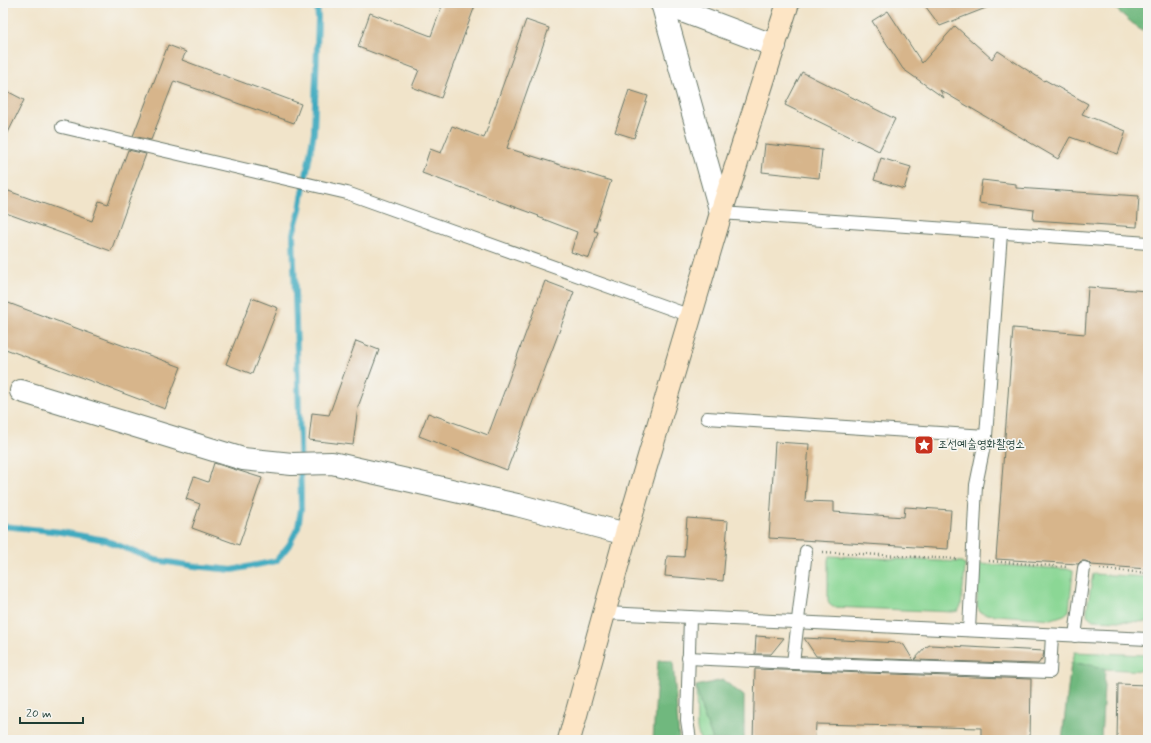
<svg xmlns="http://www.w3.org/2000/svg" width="1151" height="743" viewBox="0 0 1151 743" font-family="Mynerve,'Poor Story',sans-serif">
<rect width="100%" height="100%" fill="#f6f6f2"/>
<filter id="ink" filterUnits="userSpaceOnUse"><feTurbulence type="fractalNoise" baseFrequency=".025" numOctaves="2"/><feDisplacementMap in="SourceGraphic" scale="8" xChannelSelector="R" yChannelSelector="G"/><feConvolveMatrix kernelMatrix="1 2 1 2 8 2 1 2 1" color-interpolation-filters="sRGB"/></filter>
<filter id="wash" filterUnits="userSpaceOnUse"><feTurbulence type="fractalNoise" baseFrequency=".012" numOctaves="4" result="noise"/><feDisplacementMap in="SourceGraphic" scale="16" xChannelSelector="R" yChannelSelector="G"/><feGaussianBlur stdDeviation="0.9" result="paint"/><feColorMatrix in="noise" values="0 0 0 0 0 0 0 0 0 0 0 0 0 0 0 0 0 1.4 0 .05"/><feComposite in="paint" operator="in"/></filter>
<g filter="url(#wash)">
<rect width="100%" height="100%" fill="#f1e4ca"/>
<!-- green -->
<g fill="#8bd795" stroke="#558a64">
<path d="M829 556 962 562 965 565V569L961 606 958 611 953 612 833 607 829 604 828 601V560Z"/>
<path d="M978 564 1067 569 1073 571 1069 611 1064 615 1052 619 984 614 980 612 977 607Z"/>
<path d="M1093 574 1148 577V622L1093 620 1087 615V608Z"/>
<path d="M1075 652 1148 655V671L1105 669 1092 665 1072 663Z"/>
<path d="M696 686 702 711 713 740H700L697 729Z"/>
</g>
<!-- forest -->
<g fill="#70b87e" stroke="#487a59">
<path d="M1109 3H1148V31L1139 29Z"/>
<path d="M658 660 673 661 679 740H653Z"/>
<path d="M1071 663 1092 665 1105 669 1101 740H1062Z"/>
<path d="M723 680 744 696V740H713L702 711 696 686Z"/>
</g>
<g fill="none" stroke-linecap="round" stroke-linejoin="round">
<!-- stream -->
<path stroke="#3faabf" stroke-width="6" d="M3 526 61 532 105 540 155 560 194 566 232 570 276 561 289 545 298 527 301 509 300 441 293 234 300 209 314 132 318 19 317 3"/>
</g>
<g id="blocks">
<!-- building -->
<g fill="#d7b58b">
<path d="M443 3H476L441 98 412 87 419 70 358 47 370 13 431 36Z"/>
<path d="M923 3H996V4L940 26Z"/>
<path d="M888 11 922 63 955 26 992 59 998 51 1044 81 1045 80 1088 104 1082 114 1126 131 1118 154 1070 137 1058 159 940 90 944 98 903 69 872 21Z"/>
<path d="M526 20 549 28 507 148 611 181 594 231 598 232 589 258 571 252 577 232 538 217 539 216 422 173 430 149 441 153 452 126 484 138Z"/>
<path d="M168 45 186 52 182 60 301 104 294 123 174 81 151 140 133 136Z"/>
<path d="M802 72 895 119 879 151 785 105Z"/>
<path d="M3 89 24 100 3 143Z"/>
<path d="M629 90 648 96 634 138 615 132Z"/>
<path d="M765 144 822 150 819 178 762 172Z"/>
<path d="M128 150 146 154 111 251 3 212V189L92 221 99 201 108 204Z"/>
<path d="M881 158 911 167 904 189 874 180Z"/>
<path d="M982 180 1016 184V188L1139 196 1137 227 1033 220 1034 210 979 203Z"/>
<path d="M545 281 574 292 507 470 419 436 428 413 488 435Z"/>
<path d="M1088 287 1148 291V569L1091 565 1088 562 1085 561H1081L1078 564 996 559 1013 328 1085 334Z"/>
<path d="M252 298 278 308 252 374 226 364Z"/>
<path d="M3 301 181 367 165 409 3 348Z"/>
<path d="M356 341 379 350 358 407 353 445 309 440 312 413 329 415Z"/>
<path d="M775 442 809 444 805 501 834 502V512L904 517 905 507 951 510 948 549 769 538Z"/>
<path d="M214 463 262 478 239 545 192 528 200 504 186 499 194 477 208 482Z"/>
<path d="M687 518 728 521 723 581 665 576 667 556 684 557Z"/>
<path d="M756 636 784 638 771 654H755Z"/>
<path d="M804 638 900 643 904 645 913 660 816 656Z"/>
<path d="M930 645 1044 651 1043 657 1038 664 914 660 926 647Z"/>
<path d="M755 669 1031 679 1030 740H981V728L816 724 815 740H753Z"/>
<path d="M1118 684 1148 685V740H1117Z"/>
</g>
</g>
</g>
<g filter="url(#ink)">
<use href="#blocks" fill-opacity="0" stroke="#687768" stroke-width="1"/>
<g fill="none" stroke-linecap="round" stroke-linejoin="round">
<!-- service casing -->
<g stroke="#687768" stroke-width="14">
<g id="service">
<path d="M62 127 347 193 691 316"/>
<path d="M721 213 1148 243"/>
<path d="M707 418 986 436"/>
<path d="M605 613 1148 639"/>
<path d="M690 617 687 720 690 740"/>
<path d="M969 630 976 485 986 436 1001 233"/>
<path d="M1075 636 1084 568"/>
<path d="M688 658 793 663 1050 672 1052 635"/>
<path d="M793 663 806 551"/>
</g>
</g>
<!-- minor casing -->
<g stroke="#687768" stroke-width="24">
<g id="minor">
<path d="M661 3 775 46"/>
<path d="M662 3 721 213"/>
<path d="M21 391 243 459 292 464 332 463 517 505 626 534"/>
</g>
</g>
<!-- secondary casing -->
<g stroke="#687768" stroke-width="24">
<path id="secondary" d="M569 740 626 534 721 213 788 3"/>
</g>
<!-- path -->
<g stroke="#687768" stroke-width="2.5" stroke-dasharray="1 3" stroke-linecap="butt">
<path d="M823 552 956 559"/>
<path d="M989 561 1067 567"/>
<path d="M1100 569 1148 573"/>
</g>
<!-- service -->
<use href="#service" stroke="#fff" stroke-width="12"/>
<!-- minor -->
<use href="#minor" stroke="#fff" stroke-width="22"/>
<!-- secondary -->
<use href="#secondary" stroke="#fde5c5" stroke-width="22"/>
</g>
</g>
<!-- icons -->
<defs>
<g id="sight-square" transform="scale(1)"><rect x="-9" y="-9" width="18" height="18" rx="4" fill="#c8321e" stroke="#f6f6f2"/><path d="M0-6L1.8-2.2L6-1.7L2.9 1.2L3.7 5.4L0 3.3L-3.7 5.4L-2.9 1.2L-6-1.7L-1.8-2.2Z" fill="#fff"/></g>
</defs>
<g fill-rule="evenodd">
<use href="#sight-square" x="924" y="445"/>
</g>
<g text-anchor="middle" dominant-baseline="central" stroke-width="3.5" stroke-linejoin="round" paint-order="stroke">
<!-- poi labels -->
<g font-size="12" fill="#1f3d34" stroke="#f6f6f2" text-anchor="start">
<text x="938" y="445">조선예술영화촬영소</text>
</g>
</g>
<!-- margin -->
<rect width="1151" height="743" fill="none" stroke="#f6f6f2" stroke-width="16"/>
<!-- scale -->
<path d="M20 717v6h63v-6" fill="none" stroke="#1f3d34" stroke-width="2"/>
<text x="26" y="717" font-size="12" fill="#1f3d34" stroke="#f6f6f2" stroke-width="3" paint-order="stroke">20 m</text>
</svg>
